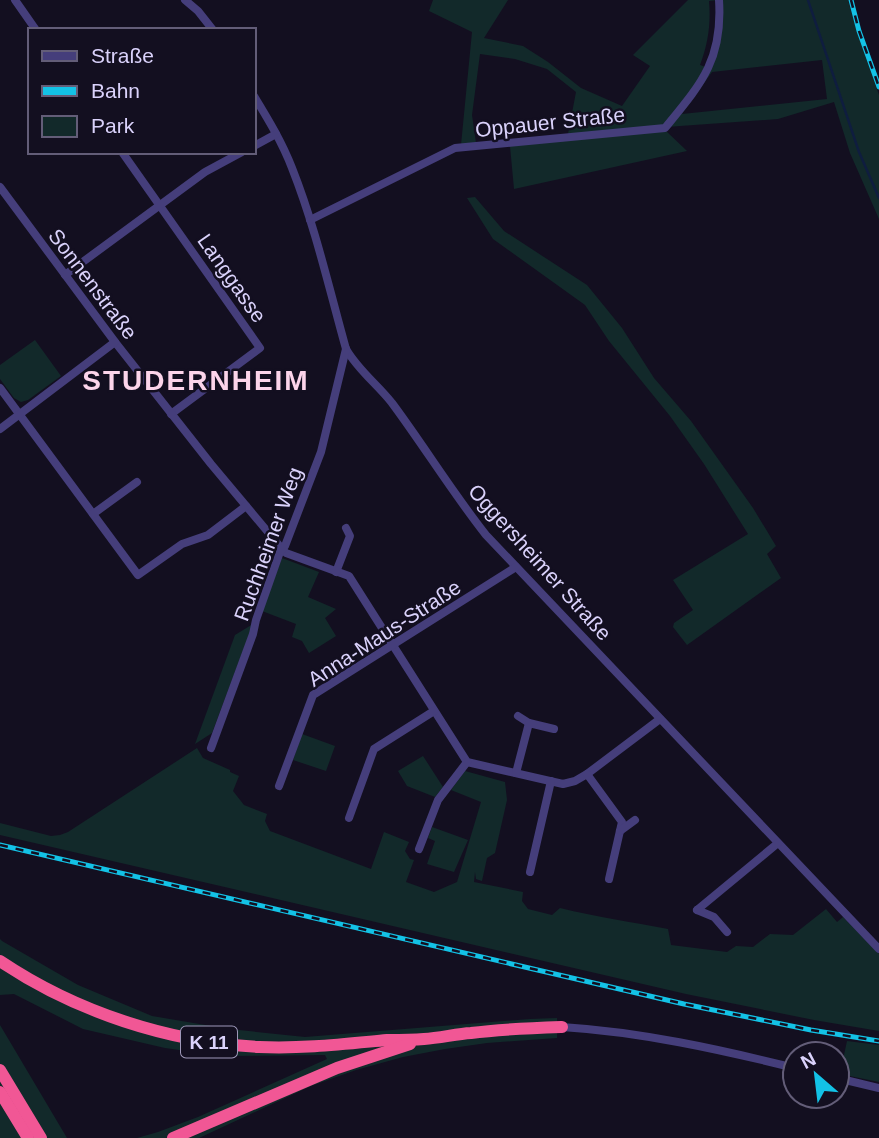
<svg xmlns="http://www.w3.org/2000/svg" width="879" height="1138" viewBox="0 0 879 1138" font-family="Arial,sans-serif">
<rect width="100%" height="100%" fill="#130f20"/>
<!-- green -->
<g fill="#12292a" fill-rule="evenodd">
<path d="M433 0H508L484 38 523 46 548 62 581 88 622 106 650 66 633 55 688 0H848L857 32 879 95V219L850 153 834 102 778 119 568 134 576 92 547 69 515 59 480 54 472 115 476 143 461 145 472 32 429 11ZM719 0 717 48 709 68 700 65C708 44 711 24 709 1ZM822 60 827 99 682 114 712 72Z"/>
<path d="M666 131 687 151 514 189 510 146Z"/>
<path d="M475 197 504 231 587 285 622 328 654 378 691 421 753 508 776 546 767 554 781 578 687 645 673 627 674 623 693 610 673 580 748 534 704 464 670 416 609 341 585 305 493 239 467 198Z"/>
<path d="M35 340 61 376 28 400 21 402 14 398 0 379V365Z"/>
<path d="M282 558 319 572 308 597 336 609 325 618 336 636 309 653 302 641 292 637 296 624 262 611Z"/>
<path d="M253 624 212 733 195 744 235 635Z"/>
<path d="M302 734 335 746 326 771 293 760Z"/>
<path d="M197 748 203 758 230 770V772L239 776 233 791 244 805 267 814 265 821 270 831 371 869 384 832 409 842 405 851 410 859 414 860 406 882 434 892 457 882 481 802 451 790 465 771 505 782 507 800 495 853 487 858 482 881 476 879 475 872 474 882 523 892 522 901 528 909 552 915 560 908C596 917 632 922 668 929L671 945 727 952 736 946 753 947 770 934 793 935 826 909 837 922 843 917 879 954V1031L814 1020 686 994 0 835V823L51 836 60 835 68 832Z"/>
<path d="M423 756 443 787 435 797 407 786 398 771Z"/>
<path d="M432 827 468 840 454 872 427 864 435 841 428 838Z"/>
<path d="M0 939 2 941 78 985 152 1016 229 1029 305 1037 530 1019 557 1018V1038L487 1043 445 1049 403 1057 356 1070 311 1086 199 1138H137L158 1132 198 1117 327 1059 325 1055 222 1056 165 1048 83 1029 14 994 0 995Z"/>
<path d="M0 1025 67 1138H0Z"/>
<path d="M847 1041 879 1045V1082L840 1074Z"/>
</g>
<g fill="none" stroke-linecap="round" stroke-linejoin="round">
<!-- stream -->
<path stroke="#0f1d3f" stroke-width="2.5" d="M808 0 859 152 879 198"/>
<!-- minor -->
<g stroke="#453e7b" stroke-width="8">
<path d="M15 0 36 30"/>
<path d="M185 0 198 11 213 30"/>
<path d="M254 96C268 119 282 142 292 168 315 226 329 288 346 349 358 370 377 384 392 403 424 446 452 492 486 535L879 949"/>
<path d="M254 146 276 134"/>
<path d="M122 152 260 348 171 414"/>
<path d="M0 187 115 342 211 464 283 550 286 553 349 576 467 762 563 784 575 781 587 774 660 719"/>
<path d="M310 220 455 148 665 128C701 84 723 60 719 0"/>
<path d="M65 275 205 172 242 152"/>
<path d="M0 388 138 575 182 544 208 535 246 506"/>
<path d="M0 429 115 342"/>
<path d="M93 514 137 482"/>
<path d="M336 572 350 536 346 528"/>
<path d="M518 716 529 723"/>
<path d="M211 748 253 634 256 620 280 552 285 546 321 452 346 349"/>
<path d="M516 773 529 723 554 729"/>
<path d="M587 774 622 822 609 879"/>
<path d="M279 786 313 695 516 567"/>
<path d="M349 818 374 749 434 711"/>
<path d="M620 831 635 820"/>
<path d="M419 849 438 800 467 762"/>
<path d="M530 872 551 781"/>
<path d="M697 910 778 843"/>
<path d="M697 910 714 917 727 932"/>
<path d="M562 1027C641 1032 718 1049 795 1068"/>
<path d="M837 1078 879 1088"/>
</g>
<!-- highway -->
<g stroke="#f15795" stroke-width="12">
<path d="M0 961C76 1012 168 1042 259 1047 302 1049 344 1044 387 1040 399 1040 412 1040 424 1039 440 1038 456 1034 471 1033 501 1029 532 1028 562 1027"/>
<path d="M0 1070 41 1138"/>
<path d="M0 1092 28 1138"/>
<path d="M173 1138 337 1068 410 1044"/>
</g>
<!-- rail casing -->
<g stroke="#13c2e6" stroke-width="5">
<g id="rail">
<path d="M851 0 859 31 879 87"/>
<path d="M0 845 684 1004 811 1030 879 1041"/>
</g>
</g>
<!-- rail -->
<use href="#rail" stroke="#130f20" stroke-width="2.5" stroke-dasharray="8" stroke-linecap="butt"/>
</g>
<g text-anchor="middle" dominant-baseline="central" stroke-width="5" stroke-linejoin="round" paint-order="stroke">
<!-- shield labels -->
<rect fill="#130f20" stroke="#9e98b9" stroke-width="2" x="181" y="1026.5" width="56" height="31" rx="5"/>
<g font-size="19" font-weight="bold" fill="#dad2fb">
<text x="209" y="1042">K 11</text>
</g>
<!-- street labels -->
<g font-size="21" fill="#dad2fb" stroke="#130f20">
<text transform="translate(550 122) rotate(-6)">Oppauer Straße</text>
<text transform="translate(232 278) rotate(55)">Langgasse</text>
<text transform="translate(93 284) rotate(53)">Sonnenstraße</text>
<text transform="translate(268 544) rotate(-70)">Ruchheimer Weg</text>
<text transform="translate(540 562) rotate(48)">Oggersheimer Straße</text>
<text transform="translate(384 633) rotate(-33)">Anna-Maus-Straße</text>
</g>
<!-- district labels -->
<g font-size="28" font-weight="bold" letter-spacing="2" fill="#fcd4ea" stroke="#130f20">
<text x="196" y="380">STUDERNHEIM</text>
</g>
</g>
<!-- legend -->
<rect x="28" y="28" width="228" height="126" fill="#130f20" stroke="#635d78" stroke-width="2"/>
<rect x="42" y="51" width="35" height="10" fill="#453e7b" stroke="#635d78" stroke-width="2"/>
<text x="91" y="63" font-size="21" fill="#dad2fb">Straße</text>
<rect x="42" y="86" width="35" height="10" fill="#13c2e6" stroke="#635d78" stroke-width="2"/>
<text x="91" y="98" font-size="21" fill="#dad2fb">Bahn</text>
<rect x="42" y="116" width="35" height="21" fill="#12292a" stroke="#635d78" stroke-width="2"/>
<text x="91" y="133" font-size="21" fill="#dad2fb">Park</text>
<!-- north arrow -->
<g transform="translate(816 1075) rotate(332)"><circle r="33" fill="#130f20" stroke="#635d78" stroke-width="2"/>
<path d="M0-5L12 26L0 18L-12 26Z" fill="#13c2e6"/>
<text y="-10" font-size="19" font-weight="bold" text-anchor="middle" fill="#dad2fb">N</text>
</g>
</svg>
